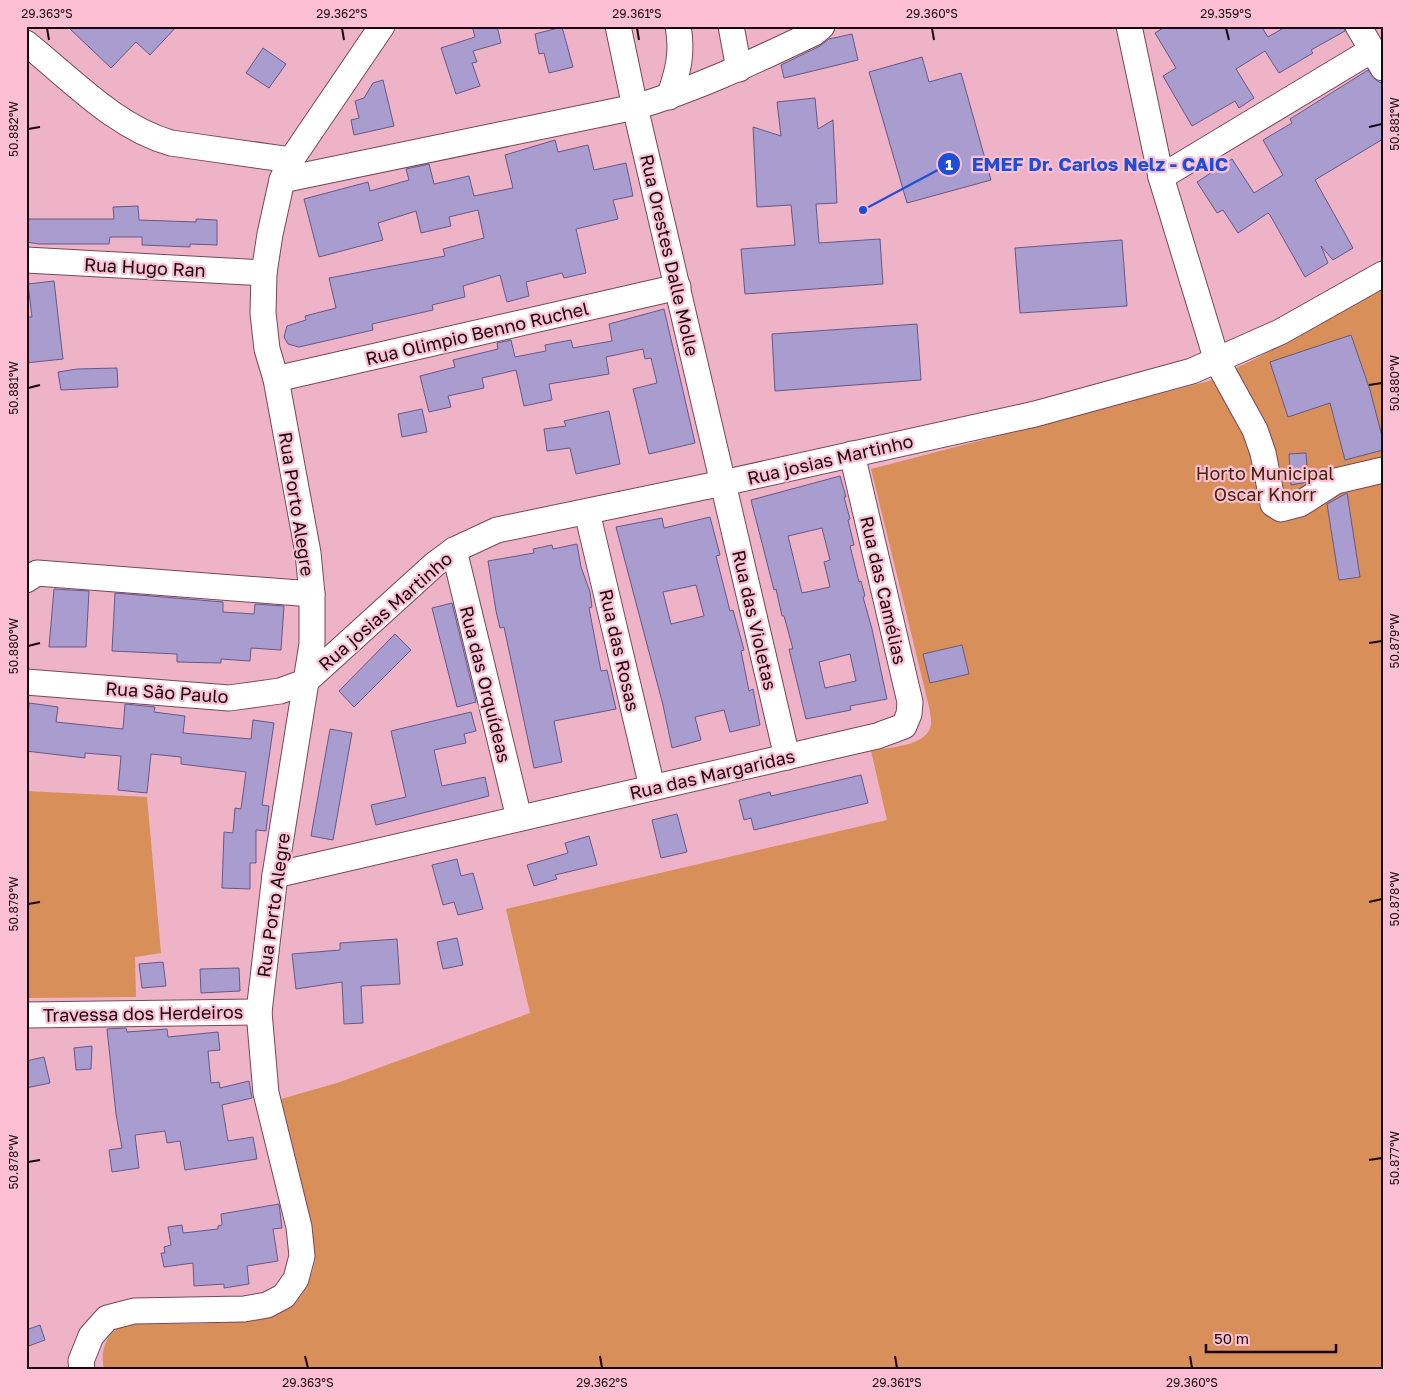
<svg xmlns="http://www.w3.org/2000/svg" width="1409" height="1396" viewBox="0 0 1409 1396" font-family="'Golos Text',sans-serif">
<rect width="100%" height="100%" fill="#efb3c7"/>
<!-- green -->
<g fill="#d88f59">
<path d="M1383 289V1370H104C101 1356 103 1341 114 1331 126 1320 151 1324 166 1324 196 1324 275 1324 296 1302 307 1290 311 1277 315 1261L281 1099 337 1083 530 1013 506 909 887 820 871 751C888 747 927 747 931 725 932 715 927 700 925 690L871 469 1209 381 1255 359Z"/>
<path d="M26 791 147 797 161 953 135 957 136 997 26 998Z"/>
</g>
<!-- building -->
<g fill="#a99ccf" stroke="#655887" fill-rule="evenodd">
<path d="M67 26H177L150 55 136 42 111 68Z"/>
<path d="M472 26H497L501 43 473 51 477 62 472 63 480 86 456 94 441 48 475 37Z"/>
<path d="M1166 26H1261L1268 37 1287 26H1344L1345 31 1311 50 1313 53 1279 73 1265 51 1236 69 1254 98 1239 108 1235 101 1192 126 1163 76 1176 68 1155 33Z"/>
<path d="M562 27 573 67 549 73 544 53 539 54 535 34Z"/>
<path d="M852 34 858 60 784 78 781 65 820 46 829 39Z"/>
<path d="M263 48 286 64 269 88 246 73Z"/>
<path d="M922 57 929 82 961 73 991 180 907 203 869 72Z"/>
<path d="M1368 70 1376 80 1383 84V139L1315 180 1353 248 1333 260 1321 246 1328 263 1305 277 1270 215 1268 213 1238 233 1223 210 1217 213 1197 182 1232 159 1254 193 1283 175 1263 140 1292 123 1290 119Z"/>
<path d="M383 80 394 126 354 135 351 120 359 118 355 101 364 98 373 83Z"/>
<path d="M815 98 818 129 833 120 837 203 816 204 819 243 880 239 883 284 745 294 741 249 795 245 791 205 757 207 753 127 781 136 777 102Z"/>
<path d="M555 140 558 152 588 145 594 170 626 163 633 196 613 200 618 219 576 229 586 273 564 278 562 273 526 282 529 296 507 302 500 275 463 286 465 297 432 305 433 310 372 324 373 330 299 347 288 344 284 337 287 326 306 320 305 316 336 308 329 278 445 256 443 249 484 238 478 210 449 217 451 226 421 233 416 211 378 223 383 240 319 257 304 199 368 182 370 191 409 180 406 169 429 164 434 184 469 176 474 196 513 188 505 155Z"/>
<path d="M138 206 139 220 196 222V219L217 220V245L190 244V247L142 245V237H110L109 244H39L26 242V219H114L113 207Z"/>
<path d="M1122 240 1127 306 1020 313 1015 248Z"/>
<path d="M54 281 63 359 26 363V317H32L28 284Z"/>
<path d="M664 309 695 443 649 454 633 389 657 383 651 358 645 359 643 349 606 357 609 374 549 384 552 400 524 406 516 370 482 378 484 388 448 396 451 407 429 412 420 376 455 367 453 360 498 349 497 343 511 340 515 357 546 351 545 345 571 340 573 348 612 341 609 324Z"/>
<path d="M917 324 921 380 775 391 772 334Z"/>
<path d="M1351 335 1370 390 1383 440V450L1345 460 1330 403 1288 417 1270 362Z"/>
<path d="M117 368 118 387 61 390 58 372 77 369Z"/>
<path d="M422 409 427 432 402 437 398 414Z"/>
<path d="M609 411 620 464 576 474 570 448 547 451 544 429 566 426 564 421Z"/>
<path d="M1306 453 1308 482 1291 485 1289 454Z"/>
<path d="M840 476 846 497H844L850 519 848 520 854 545 850 546 859 582 861 581 865 596 863 597 872 629 887 699 850 706 851 710 806 719 789 649H793L784 616H782L776 589 774 590 751 500ZM822 528 830 560 824 562 830 587 802 593 788 536ZM850 654 856 681 825 688 819 662Z"/>
<path d="M1347 493 1360 577 1339 580 1327 504Z"/>
<path d="M710 517 720 555 716 556 730 611 733 610 744 650 741 651 749 691 753 689 760 725 730 732 724 710 695 717 701 740 672 748 663 705 616 527 662 518 664 528ZM696 585 704 616 671 624 663 592Z"/>
<path d="M577 544 581 567 590 592 592 607 589 608 601 671 607 670 616 709 554 721 562 762 534 768 504 627 500 628 496 611 488 561 534 553 533 549 552 545 553 549Z"/>
<path d="M54 589 89 591 86 647H49Z"/>
<path d="M115 593 223 602V612L254 614 255 604 284 606 281 650 251 648 250 661 221 659V663L177 662V654L112 651Z"/>
<path d="M452 603 476 702 457 707 432 608Z"/>
<path d="M395 634 411 650 354 707 339 691Z"/>
<path d="M962 645 969 674 930 683 923 654Z"/>
<path d="M29 703 58 707 56 722 123 729 125 704 155 707 154 712 185 716 183 733 251 739 253 720 274 723 262 805 269 806 266 831 256 830V863H250V889L222 888 224 832 233 833 235 808 241 809 246 772 181 764V757L151 754 147 793 118 790 121 756 85 753V758L26 751Z"/>
<path d="M471 712 476 731 464 734 466 743 434 750 442 786 485 777 489 796 376 825 371 805 406 797 391 731Z"/>
<path d="M330 729 352 733 333 840 311 836Z"/>
<path d="M861 775 868 803 754 830 751 818 744 820 739 800 770 792 771 796Z"/>
<path d="M677 814 687 852 661 858 652 820Z"/>
<path d="M589 836 597 865 555 875 557 879 534 886 527 865 568 853 565 843Z"/>
<path d="M457 859 461 876 473 873 483 909 458 915 454 902 443 905 432 865Z"/>
<path d="M457 938 463 965 443 969 437 942Z"/>
<path d="M397 939 400 984 361 986 363 1023 344 1024 342 982 296 989 292 954 340 950V943Z"/>
<path d="M163 962 166 986 142 988 139 964Z"/>
<path d="M239 968 240 991 201 993 200 969Z"/>
<path d="M126 1028 127 1032 167 1029 168 1037 218 1032 220 1050 208 1051 211 1083 219 1082 220 1088 249 1081 252 1098 222 1105 228 1141 253 1137 257 1159 185 1170 180 1141 167 1143 165 1131 135 1135 139 1168 112 1172 109 1150 122 1148 116 1114 107 1029Z"/>
<path d="M92 1046 91 1069 76 1070 74 1048Z"/>
<path d="M44 1057 50 1083 26 1088V1061Z"/>
<path d="M279 1204 282 1228 273 1229 278 1261 247 1266 249 1284 224 1288V1284L194 1286 193 1263 164 1267 161 1253H165L164 1247 171 1245 168 1227 182 1225 183 1233 218 1229V1226L222 1225 221 1214Z"/>
<path d="M40 1325 45 1340 26 1347V1330Z"/>
</g>
<g fill="none" stroke-linecap="round" stroke-linejoin="round">
<!-- minor casing -->
<g stroke="#794659" stroke-width="27">
<g id="minor">
<path d="M618 26 635 107 787 757"/>
<path d="M731 26 739 69"/>
<path d="M1129 26 1161 177 1217 361 1255 430 1263 453 1273 504 1281 509 1300 504 1336 481 1383 470"/>
<path d="M1358 26 1383 68"/>
<path d="M26 43C71 79 115 127 171 143L291 160"/>
<path d="M669 97C678 72 683 53 678 26"/>
<path d="M1161 177 1372 50"/>
<path d="M282 180 635 107C697 89 755 61 814 33L822 26"/>
<path d="M26 260 264 273"/>
<path d="M276 379 678 287"/>
<path d="M587 512 652 787"/>
<path d="M454 550 519 818"/>
<path d="M26 580 37 573 312 594"/>
<path d="M26 682 229 698 280 691 305 682 435 564 454 550 497 530 723 483 1035 414 1192 371 1280 332 1383 274"/>
<path d="M275 875 877 736 904 726 909 714 910 702 852 454"/>
<path d="M26 1015 259 1012"/>
<path d="M82 1370 81 1361 91 1336 107 1318 134 1311 244 1309 267 1305 284 1296 296 1279 302 1256 299 1227 266 1093 259 1012 275 875 312 644V594L308 553 276 379 267 349 263 313 264 273 270 234 282 180 291 160 382 26"/>
</g>
</g>
<!-- minor -->
<use href="#minor" stroke="#fff" stroke-width="25"/>
</g>
<!-- ticks -->
<path fill="none" stroke="#1a060e" stroke-width="2" d="M47 28 49 40M342 28 344 40M637 28 639 40M932 28 934 40M1226 28 1229 40M1369 127 1382 124M28 129 40 127M1369 385 1382 383M28 388 40 385M1369 643 1382 641M28 646 40 643M1369 902 1382 899M28 904 40 902M1369 1160 1382 1158M28 1162 40 1160M305 1356 308 1368M600 1356 602 1368M895 1356 897 1368M1190 1356 1192 1368"/>
<g text-anchor="middle" dominant-baseline="central" stroke-width="4.5" stroke-linejoin="round" paint-order="stroke">
<!-- street labels -->
<g font-size="18" fill="#1a060e" stroke="#fcbfd4">
<text transform="translate(670 255) rotate(77)">Rua Orestes Dalle Molle</text>
<text transform="translate(145 267) rotate(3)">Rua Hugo Ran</text>
<text transform="translate(477 333) rotate(-13)">Rua Olimpio Benno Ruchel</text>
<text transform="translate(830 459) rotate(-13)">Rua josias Martinho</text>
<text transform="translate(297 504) rotate(81)">Rua Porto Alegre</text>
<text transform="translate(884 590) rotate(77)">Rua das Camélias</text>
<text transform="translate(385 611) rotate(-41)">Rua josias Martinho</text>
<text transform="translate(755 620) rotate(77)">Rua das Violetas</text>
<text transform="translate(620 650) rotate(77)">Rua das Rosas</text>
<text transform="translate(486 684) rotate(76)">Rua das Orquídeas</text>
<text transform="translate(167 692) rotate(4)">Rua São Paulo</text>
<text transform="translate(712 774) rotate(-13)">Rua das Margaridas</text>
<text transform="translate(273 905) rotate(-82)">Rua Porto Alegre</text>
<text transform="translate(143 1013) rotate(-1)">Travessa dos Herdeiros</text>
</g>
<!-- park labels -->
<g font-size="18" fill="#44250c" stroke="#fcbfd4">
<text x="1265" y="473">Horto Municipal<tspan x="1265" dy="21">Oscar Knorr</tspan></text>
</g>
</g>
<!-- callouts -->
<path fill="none" stroke="#1d4ed8" stroke-width="2" d="M863 210L949 164"/>
<g fill="#1d4ed8" stroke="#fcbfd4" stroke-width="2">
<circle cx="863" cy="210" r="5"/>
<circle cx="949" cy="164" r="12"/>
</g>
<g font-size="15" text-anchor="middle" font-weight="bold" fill="#fff">
<text x="949" y="170">1</text>
</g>
<g font-size="19" text-anchor="middle" font-weight="bold" fill="#1d4ed8" stroke="#fcbfd4" stroke-width="4.5" stroke-linejoin="round" paint-order="stroke">
<text x="1100" y="171">EMEF Dr. Carlos Nelz - CAIC</text>
</g>
<!-- border -->
<rect width="1409" height="1396" fill="none" stroke="#fcbfd4" stroke-width="55"/>
<!-- scale -->
<path d="M1206 1344v8h130v-8" fill="none" stroke="#1a060e" stroke-width="2.5"/>
<text x="1214" y="1344" font-size="15" fill="#1a060e" stroke="#fcbfd4" stroke-width="4" paint-order="stroke">50 m</text>
<rect x="28" y="28" width="1354" height="1340" fill="none" stroke="#1a060e" stroke-width="2"/>
<g font-size="12" text-anchor="middle" fill="#1a060e">
<text x="47" y="18">29.363°S</text>
<text x="342" y="18">29.362°S</text>
<text x="637" y="18">29.361°S</text>
<text x="932" y="18">29.360°S</text>
<text x="1226" y="18">29.359°S</text>
<text transform="translate(1395 124) rotate(-90)" y="4">50.881°W</text>
<text transform="translate(14 129) rotate(-90)" y="4">50.882°W</text>
<text transform="translate(1395 383) rotate(-90)" y="4">50.880°W</text>
<text transform="translate(14 388) rotate(-90)" y="4">50.881°W</text>
<text transform="translate(1395 641) rotate(-90)" y="4">50.879°W</text>
<text transform="translate(14 646) rotate(-90)" y="4">50.880°W</text>
<text transform="translate(1395 899) rotate(-90)" y="4">50.878°W</text>
<text transform="translate(14 904) rotate(-90)" y="4">50.879°W</text>
<text transform="translate(1395 1158) rotate(-90)" y="4">50.877°W</text>
<text transform="translate(14 1162) rotate(-90)" y="4">50.878°W</text>
<text x="308" y="1387">29.363°S</text>
<text x="602" y="1387">29.362°S</text>
<text x="897" y="1387">29.361°S</text>
<text x="1192" y="1387">29.360°S</text>
</g>
</svg>
